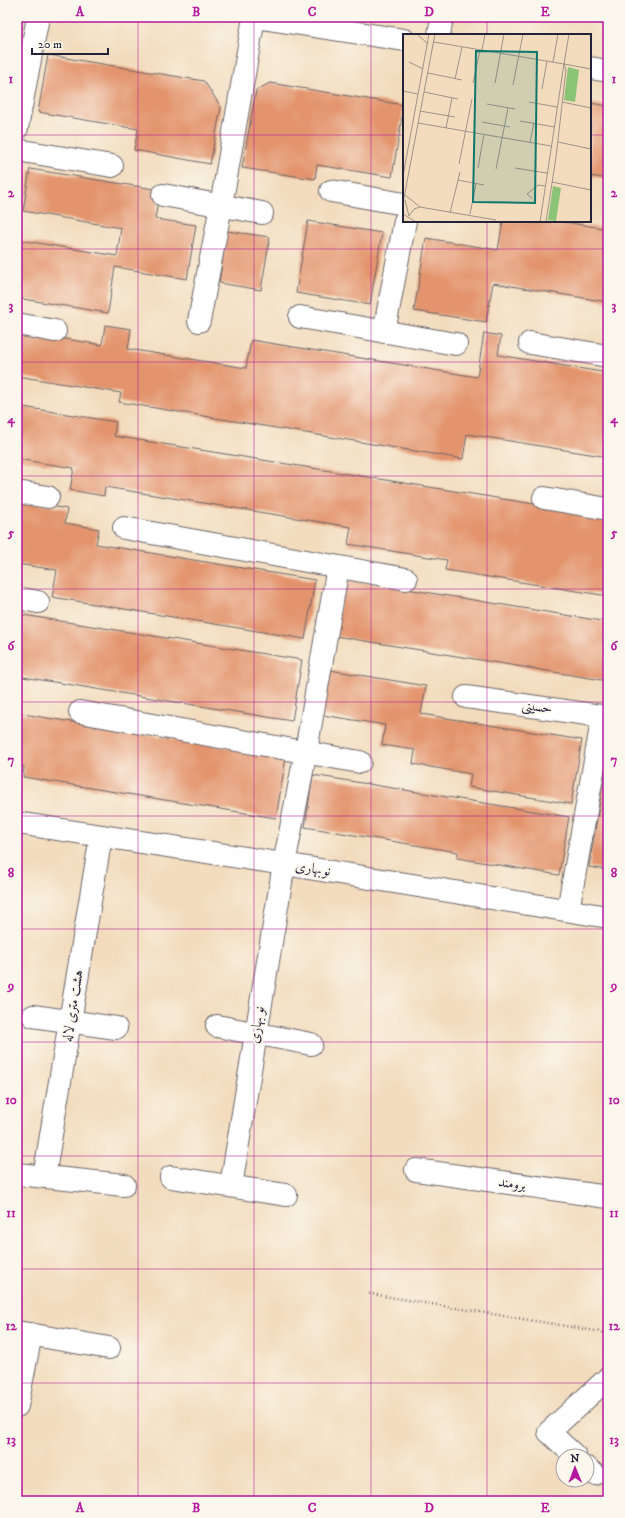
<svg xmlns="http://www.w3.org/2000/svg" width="625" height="1518" viewBox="0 0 625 1518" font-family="'IM FELL DW Pica',Amiri,serif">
<rect width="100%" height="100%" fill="#fbf7ec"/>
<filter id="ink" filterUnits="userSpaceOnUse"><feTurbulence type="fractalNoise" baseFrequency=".025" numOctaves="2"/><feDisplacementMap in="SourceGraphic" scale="8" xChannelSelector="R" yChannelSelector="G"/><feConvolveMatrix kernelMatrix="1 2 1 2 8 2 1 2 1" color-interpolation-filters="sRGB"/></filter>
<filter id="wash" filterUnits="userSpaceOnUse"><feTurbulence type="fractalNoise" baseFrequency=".012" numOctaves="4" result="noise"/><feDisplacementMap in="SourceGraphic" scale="16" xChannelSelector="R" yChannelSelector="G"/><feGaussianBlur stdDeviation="0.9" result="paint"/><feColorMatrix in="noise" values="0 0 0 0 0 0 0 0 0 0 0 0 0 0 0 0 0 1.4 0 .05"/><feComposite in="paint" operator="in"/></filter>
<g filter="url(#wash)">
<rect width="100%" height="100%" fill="#f2dcbd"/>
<g id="blocks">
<!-- building -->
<g fill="#e3946d">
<path d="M17 45 22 46 17 70Z"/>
<path d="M48 55 204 81 221 107 210 164 134 150 138 129 38 112Z"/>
<path d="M270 83 404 105 392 177 317 165 315 179 242 168 256 90Z"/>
<path d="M590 103 608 106V179L590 176Z"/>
<path d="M30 169 160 190 155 219 196 225 187 279 115 267 108 313 17 298V250L19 240 117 256 121 228 23 211Z"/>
<path d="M308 221 382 233 370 305 296 293Z"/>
<path d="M503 221H559L608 229V302L493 283 486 322 414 311 426 238 498 250Z"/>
<path d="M227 231 270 237 261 290 219 283Z"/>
<path d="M105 325 131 329 128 349 246 368 251 340 477 377 484 333 501 336 498 355 608 373V457L467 434 463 459 119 402 121 393 17 376V331L102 345Z"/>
<path d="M17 406 116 422 114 436 608 516V596L445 570 447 560 348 544 351 527 105 487 104 496 70 490 74 468 17 459Z"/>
<path d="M17 500 67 509 65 523 99 529 96 544 315 580 305 639 52 597 57 570 17 564Z"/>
<path d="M345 579 608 622V681L335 636Z"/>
<path d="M17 614 302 660 292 721 17 676Z"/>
<path d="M330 670 426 686 421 714 582 740 571 804 469 787 471 774 413 764 415 750 382 745 385 725 322 715Z"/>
<path d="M17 713 286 757 276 818 23 777 24 767 17 766Z"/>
<path d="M607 758H608V870L589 867Z"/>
<path d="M313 775 569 817 559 875 457 858 458 852 305 827Z"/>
</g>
</g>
</g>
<g filter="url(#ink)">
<use href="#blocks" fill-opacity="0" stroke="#6b6368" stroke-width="1"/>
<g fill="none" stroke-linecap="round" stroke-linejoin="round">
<!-- minor casing -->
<g stroke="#6b6368" stroke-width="24">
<g id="minor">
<path d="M255 17 404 40"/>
<path d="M439 35 442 17"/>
<path d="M590 68 608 71"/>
<path d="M17 128 38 17"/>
<path d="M17 150 112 166"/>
<path d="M331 191 404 204"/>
<path d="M163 195 262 213"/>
<path d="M300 317 456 344"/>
<path d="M199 321 221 206 254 17"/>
<path d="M17 324 55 331"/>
<path d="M384 332 405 221"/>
<path d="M530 343 608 356"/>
<path d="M17 492 48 497"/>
<path d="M544 498 608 509"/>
<path d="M124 528 406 579"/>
<path d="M17 598 38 602"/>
<path d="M466 697 608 717"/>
<path d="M80 712 360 762"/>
<path d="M17 823 284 864 608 917"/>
<path d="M568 910 603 716"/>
<path d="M33 1016 116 1028"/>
<path d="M217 1026 311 1044"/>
<path d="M416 1170 608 1197"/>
<path d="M17 1174 124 1185"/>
<path d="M44 1177 101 836"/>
<path d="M171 1177 286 1195"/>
<path d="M231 1186 284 864 306 751 338 567"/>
<path d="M17 1332 109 1348"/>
<path d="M17 1406 31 1334"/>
<path d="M575 1456 549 1432 608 1378"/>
<path d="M587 1468 594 1474"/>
</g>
</g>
<!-- path -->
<path stroke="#6b6368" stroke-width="2.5" stroke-dasharray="1 3" stroke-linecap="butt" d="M365 1293 608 1333"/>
<!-- minor -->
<use href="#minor" stroke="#fff" stroke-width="22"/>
</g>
</g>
<!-- grid -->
<path fill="none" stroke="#b5179e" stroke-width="1" stroke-opacity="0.55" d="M138 17V1501M254 17V1501M371 17V1501M487 17V35M17 135H404M590 135H608M487 221V1501M17 249H608M17 362H608M17 476H608M17 589H608M17 702H608M17 816H608M17 929H608M17 1042H608M17 1156H608M17 1269H608M17 1383H608"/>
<g text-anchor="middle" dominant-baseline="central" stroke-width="4" stroke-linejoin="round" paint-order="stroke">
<!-- street labels -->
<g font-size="14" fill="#22223b" stroke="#fbf7ec">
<text transform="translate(537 707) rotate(8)">حسینی</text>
<text transform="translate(313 869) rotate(9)">نوبهاری</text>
<text transform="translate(73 1006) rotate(-81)">هشت متری لاله</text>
<text transform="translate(257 1025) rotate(-81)">نو بهاری</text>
<text transform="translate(512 1184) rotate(8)">برومند</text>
</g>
</g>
<!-- overview -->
<g transform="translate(403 34)">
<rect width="188" height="188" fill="#f2dcbd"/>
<path d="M165 33 176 36 172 68 161 66ZM150 152 158 154 153 187 145 186Z" fill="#8bc377"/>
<path fill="none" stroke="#9f9289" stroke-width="1" d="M14 0 25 10M31 8 161 30 166 0M79 16 82 0M6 28 20 35M150 28 155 0M161 30 188 35M25 39 59 46M52 45 59 13M70 49 77 16M92 49 101 0M110 51 120 0M139 55 144 27M0 57 15 60M21 58 55 65M126 68 154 73M159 68 188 74M84 70 112 75M17 77 52 83M117 87 152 93M79 88 107 93M15 89 148 112M43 94 49 64M127 108 131 89M155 108 188 115M56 130 69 65M75 134 81 100M112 134 144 139M93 135 105 74M0 142 26 0M55 146 81 151M149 148 188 156M2 161 17 173M129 164 124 160 135 151 142 152M2 166 6 182M0 169 32 0M47 179 57 138M0 180 13 188M67 180 73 150M6 182 11 175 17 173 93 186M137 188 161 30M143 188 153 123 163 36 161 30"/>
<path fill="#0f766e" fill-opacity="0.15" stroke="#0f766e" stroke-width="2" d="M73 17 134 18 132 169 70 168Z"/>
<rect width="188" height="188" fill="none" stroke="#22223b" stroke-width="2"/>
</g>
<!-- margin -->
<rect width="625" height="1518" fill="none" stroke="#fbf7ec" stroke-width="44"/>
<!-- north arrow -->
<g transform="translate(575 1468) rotate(359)"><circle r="19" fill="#fbf7ec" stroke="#a4a2a5"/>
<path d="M0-3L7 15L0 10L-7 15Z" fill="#b5179e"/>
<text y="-6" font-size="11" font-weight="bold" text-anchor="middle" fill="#22223b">N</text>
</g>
<!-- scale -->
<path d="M32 48v6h76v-6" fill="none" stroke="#22223b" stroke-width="2"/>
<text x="38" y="48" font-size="12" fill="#22223b" stroke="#fbf7ec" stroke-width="3" paint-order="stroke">20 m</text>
<rect x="22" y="22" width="581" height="1474" fill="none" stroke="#b5179e" stroke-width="1.5"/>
<g font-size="13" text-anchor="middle" font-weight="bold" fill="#b5179e">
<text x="80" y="16">A</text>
<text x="196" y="16">B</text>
<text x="312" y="16">C</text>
<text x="429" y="16">D</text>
<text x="545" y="16">E</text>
<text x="11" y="83">1</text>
<text x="614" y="83">1</text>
<text x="11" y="197">2</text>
<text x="614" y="197">2</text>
<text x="11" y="310">3</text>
<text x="614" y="310">3</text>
<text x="11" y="423">4</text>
<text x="614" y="423">4</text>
<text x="11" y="537">5</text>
<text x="614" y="537">5</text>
<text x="11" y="650">6</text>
<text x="614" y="650">6</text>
<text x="11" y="764">7</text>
<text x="614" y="764">7</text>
<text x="11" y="877">8</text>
<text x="614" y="877">8</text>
<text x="11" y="990">9</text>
<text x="614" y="990">9</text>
<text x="11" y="1104">10</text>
<text x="614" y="1104">10</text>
<text x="11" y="1217">11</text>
<text x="614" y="1217">11</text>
<text x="11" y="1330">12</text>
<text x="614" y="1330">12</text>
<text x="11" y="1444">13</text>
<text x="614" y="1444">13</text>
<text x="80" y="1512">A</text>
<text x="196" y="1512">B</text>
<text x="312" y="1512">C</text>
<text x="429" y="1512">D</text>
<text x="545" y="1512">E</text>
</g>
</svg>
